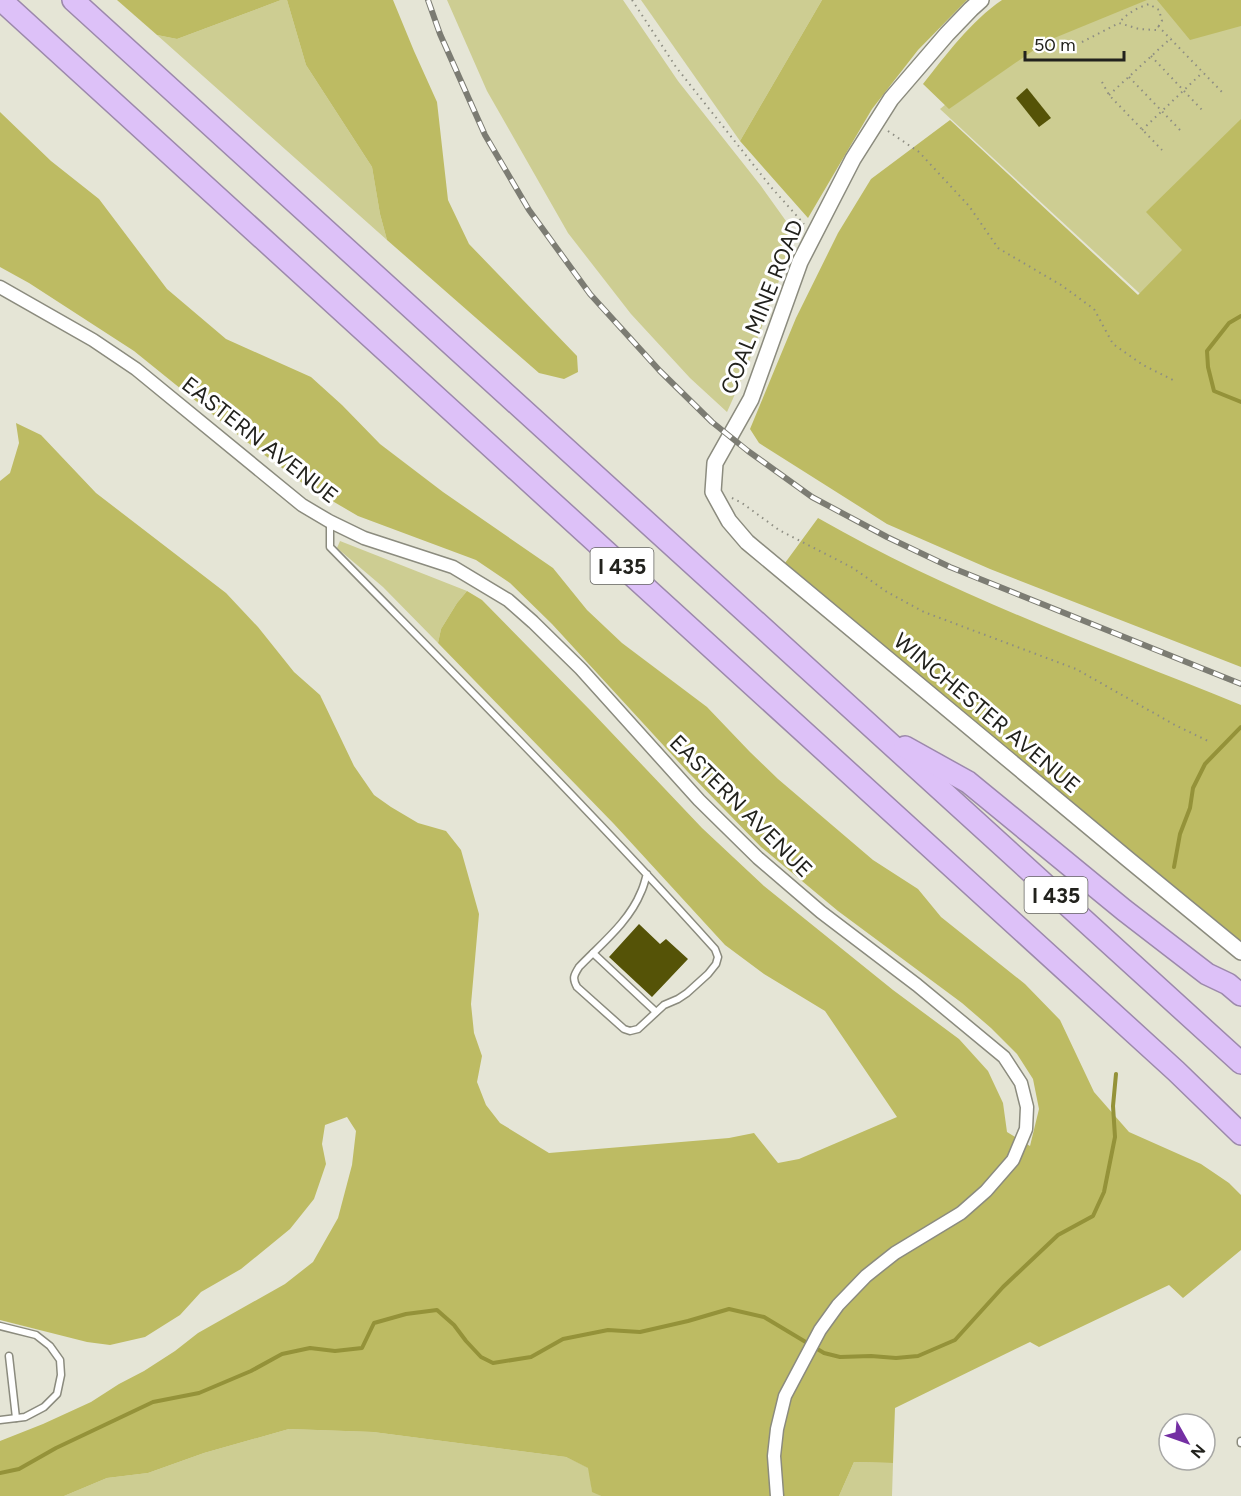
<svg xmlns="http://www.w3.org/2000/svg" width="1241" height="1496" viewBox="0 0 1241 1496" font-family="Figtree,sans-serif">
<rect width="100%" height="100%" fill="#e5e5d6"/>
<!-- green -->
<g fill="#cdcd92">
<path d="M281 0H287L306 65 372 167 380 214 387 240 157 35 177 39Z"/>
<path d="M447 0H623L678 81 761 186 796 235 747 367 727 412 690 378 631 314 568 233 487 91Z"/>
<path d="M641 0H822L740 141Z"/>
<path d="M1099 0H1241V212L1150 303 940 109 962 91Z"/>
<path d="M340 541 467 591 457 603 441 629 438 643 383 587 337 548Z"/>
<path d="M289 1429 373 1432 566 1457 589 1468 592 1491 601 1496H64L107 1478 148 1473 204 1453Z"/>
<path d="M854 1462 893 1463 892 1496H839Z"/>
</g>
<!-- forest -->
<g fill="#bdbb63">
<path d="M117 0H281L177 39 157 35Z"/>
<path d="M287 0H393L414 51 437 102 448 200 469 244 577 356 578 372 564 379 539 373 387 240 380 214 372 167 306 65Z"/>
<path d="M822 0H967L918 50 872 109 808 218 740 141Z"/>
<path d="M1002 0H1147L1047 41 949 109 923 84C946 55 971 21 1002 0Z"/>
<path d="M1157 0H1241V26L1190 40Z"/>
<path d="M0 112 51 161 99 199 167 289 226 339 311 377 342 405 380 444 443 492 553 568 587 610 622 643 707 707 750 752 778 779 873 860 918 889 941 917 1025 984 1060 1020 1094 1092 1129 1132 1201 1164 1229 1183 1241 1195V1250L1183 1298 1169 1285 1039 1347 1030 1342 895 1408 893 1463 854 1462 839 1496H601L592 1492 588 1468 566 1457 373 1432 289 1429 204 1453 148 1473 107 1478 64 1496H0V1441L43 1424 91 1402 119 1384 144 1371 175 1351 198 1333 285 1284 313 1262 338 1218 352 1165 356 1131 347 1117 325 1125 322 1144 326 1164 314 1199 290 1229 241 1269 201 1292 180 1315 145 1337 110 1345 87 1342 0 1320V481L10 473 19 443 16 423 41 435 96 493 226 593 258 627 294 672 320 695 354 766 374 795 391 807 418 823 446 831 461 850 479 914 471 1004 474 1033 482 1056 477 1082 486 1105 500 1123 549 1153 729 1138 754 1133 778 1163 799 1159 897 1117 825 1011 764 974 725 945 614 824 438 643 441 629 457 603 467 591 482 600 590 710 702 828 764 886 893 990 959 1039 988 1071 1003 1103 1007 1132 1030 1146 1039 1109 1033 1079 1017 1054 991 1028 962 1003 838 911 761 847 687 771 552 624 510 583 476 560 358 516 305 485 243 439 134 351 29 283 0 267Z"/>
<path d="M1241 119V667L990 569 887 524 759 443 750 429 796 318 838 233 871 179 950 120 1138 295 1182 250 1146 212Z"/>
<path d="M818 518C952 595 1098 647 1241 705V942L972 720 785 563Z"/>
</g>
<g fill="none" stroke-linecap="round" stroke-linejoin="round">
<!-- stream -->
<g stroke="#949239" stroke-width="4">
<path d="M1241 316 1229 323 1207 351 1208 367 1214 391 1241 402"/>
<path d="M1174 867 1180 834 1190 808 1193 788 1205 764 1241 727"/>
<path d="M0 1473 19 1469 56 1448 153 1402 199 1393 251 1371 282 1354 310 1348 335 1351 362 1348 374 1323 406 1314 437 1310 454 1325 466 1341 481 1357 493 1363 531 1357 563 1339 608 1330 640 1332 688 1321 729 1309 764 1317 824 1353 840 1357 871 1356 896 1358 918 1356 955 1340 1003 1287 1058 1235 1093 1216 1104 1192 1115 1137 1113 1106 1116 1074"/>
</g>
</g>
<!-- building -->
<g fill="#555307">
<path d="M1027 88 1051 118 1039 127 1016 98Z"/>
<path d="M639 924 660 944 666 939 688 959 652 997 609 957Z"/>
</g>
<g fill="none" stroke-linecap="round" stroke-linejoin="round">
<!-- service casing -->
<g stroke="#8b8b7e" stroke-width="9">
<g id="service">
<path d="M330 522V547C460 680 591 811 715 949L718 957 716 964 708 974 687 993 678 999 664 1005 638 1029 630 1031 624 1029 577 987C572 978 574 975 579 967 601 944 629 922 641 892 644 886 645 880 647 874"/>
<path d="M593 953 656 1012"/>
<path d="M0 1326 36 1335 50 1346 60 1360 61 1375 57 1394 44 1407 25 1417 0 1420"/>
<path d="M9 1356 16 1418"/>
<path d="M1241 1441V1443"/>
</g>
</g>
<!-- minor casing -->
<g stroke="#8b8b7e" stroke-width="15">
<path id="minor" d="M0 287 93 340 136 369 302 505 329 521 364 538 453 567 508 600 533 622 581 669 699 800 758 858 821 912 917 985 1004 1057 1021 1083 1027 1107 1026 1129 1013 1160 986 1191 961 1213 895 1253 866 1276 838 1305 820 1330 785 1396 777 1429 774 1456 777 1496"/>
</g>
<!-- tertiary casing -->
<g stroke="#8b8b7e" stroke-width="18">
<path id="tertiary" d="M981 0 971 9 947 34 891 99 853 159 800 262 751 399 715 463 713 492 729 521 747 542 1129 860 1241 952"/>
</g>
<!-- motorway casing -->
<g stroke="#9c89ab" stroke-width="24">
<g id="motorway">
<path d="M1 0 1176 1071 1241 1134"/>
<path d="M73 0 1241 1063"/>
<path d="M905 747 968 782 1124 910 1207 974 1228 984 1241 995"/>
</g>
</g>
<!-- path -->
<g stroke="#8e8e83" stroke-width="2" stroke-dasharray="1.5 4.5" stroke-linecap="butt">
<path d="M632 0 676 67 771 187 804 224"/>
<path d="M1158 26 1222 92"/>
<path d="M1082 42 1119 23 1139 29 1156 30 1162 21 1159 10 1149 4C1137 8 1127 13 1119 23"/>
<path d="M1151 56 1203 111"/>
<path d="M1129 77 1181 131"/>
<path d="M1102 82 1109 95 1162 150"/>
<path d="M1109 95 1171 38"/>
<path d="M1142 130 1203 72"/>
<path d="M888 131 919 152 969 206 998 248 1061 285 1094 309 1113 344 1143 365 1173 380"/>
<path d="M732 498 742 503 779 530 853 568 887 592 924 612 1076 669 1175 725 1208 741"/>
</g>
<!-- service -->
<use href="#service" stroke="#fff" stroke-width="6"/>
<!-- minor -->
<use href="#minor" stroke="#fff" stroke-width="12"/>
<!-- tertiary -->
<use href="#tertiary" stroke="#fff" stroke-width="15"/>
<!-- motorway -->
<use href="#motorway" stroke="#ddc1f8" stroke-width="21"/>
<!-- rail casing -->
<g stroke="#7c7c73" stroke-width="6">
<path id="rail" d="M428 0 440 34 485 135 529 210 590 294 660 371 712 422 748 451 812 497 887 537 950 567 1241 684"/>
</g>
<!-- rail -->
<use href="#rail" stroke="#fff" stroke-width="4" stroke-dasharray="11" stroke-linecap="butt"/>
</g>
<g text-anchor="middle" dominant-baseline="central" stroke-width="6" stroke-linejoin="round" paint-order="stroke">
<!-- shield labels -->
<g fill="#fff" stroke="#646461" stroke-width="1.5">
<rect x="590.5" y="548" width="63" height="36" rx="4.5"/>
<rect x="1024.5" y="877" width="63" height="36" rx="4.5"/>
</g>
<g font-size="21" font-weight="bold" fill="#22221d">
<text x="622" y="566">I 435</text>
<text x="1056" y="895">I 435</text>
</g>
<!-- street labels -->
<g font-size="22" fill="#22221d" stroke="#fff">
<text transform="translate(762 307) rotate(-68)">COAL MINE ROAD</text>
<text transform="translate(260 440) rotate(38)">EASTERN AVENUE</text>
<text transform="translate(987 713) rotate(40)">WINCHESTER AVENUE</text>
<text transform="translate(741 806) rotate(45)">EASTERN AVENUE</text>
</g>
</g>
<!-- north arrow -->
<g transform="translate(1187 1442) rotate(130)"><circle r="28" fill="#ffffff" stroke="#a7a7a5" stroke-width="1.5"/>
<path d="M0-4.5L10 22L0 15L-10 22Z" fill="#742fa3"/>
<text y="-9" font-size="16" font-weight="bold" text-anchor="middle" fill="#22221d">N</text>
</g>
<!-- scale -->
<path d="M1025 51v9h99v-9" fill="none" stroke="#22221d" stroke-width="3"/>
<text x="1034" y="51" font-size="18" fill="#22221d" stroke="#ffffff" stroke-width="4.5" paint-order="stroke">50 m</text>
</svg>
